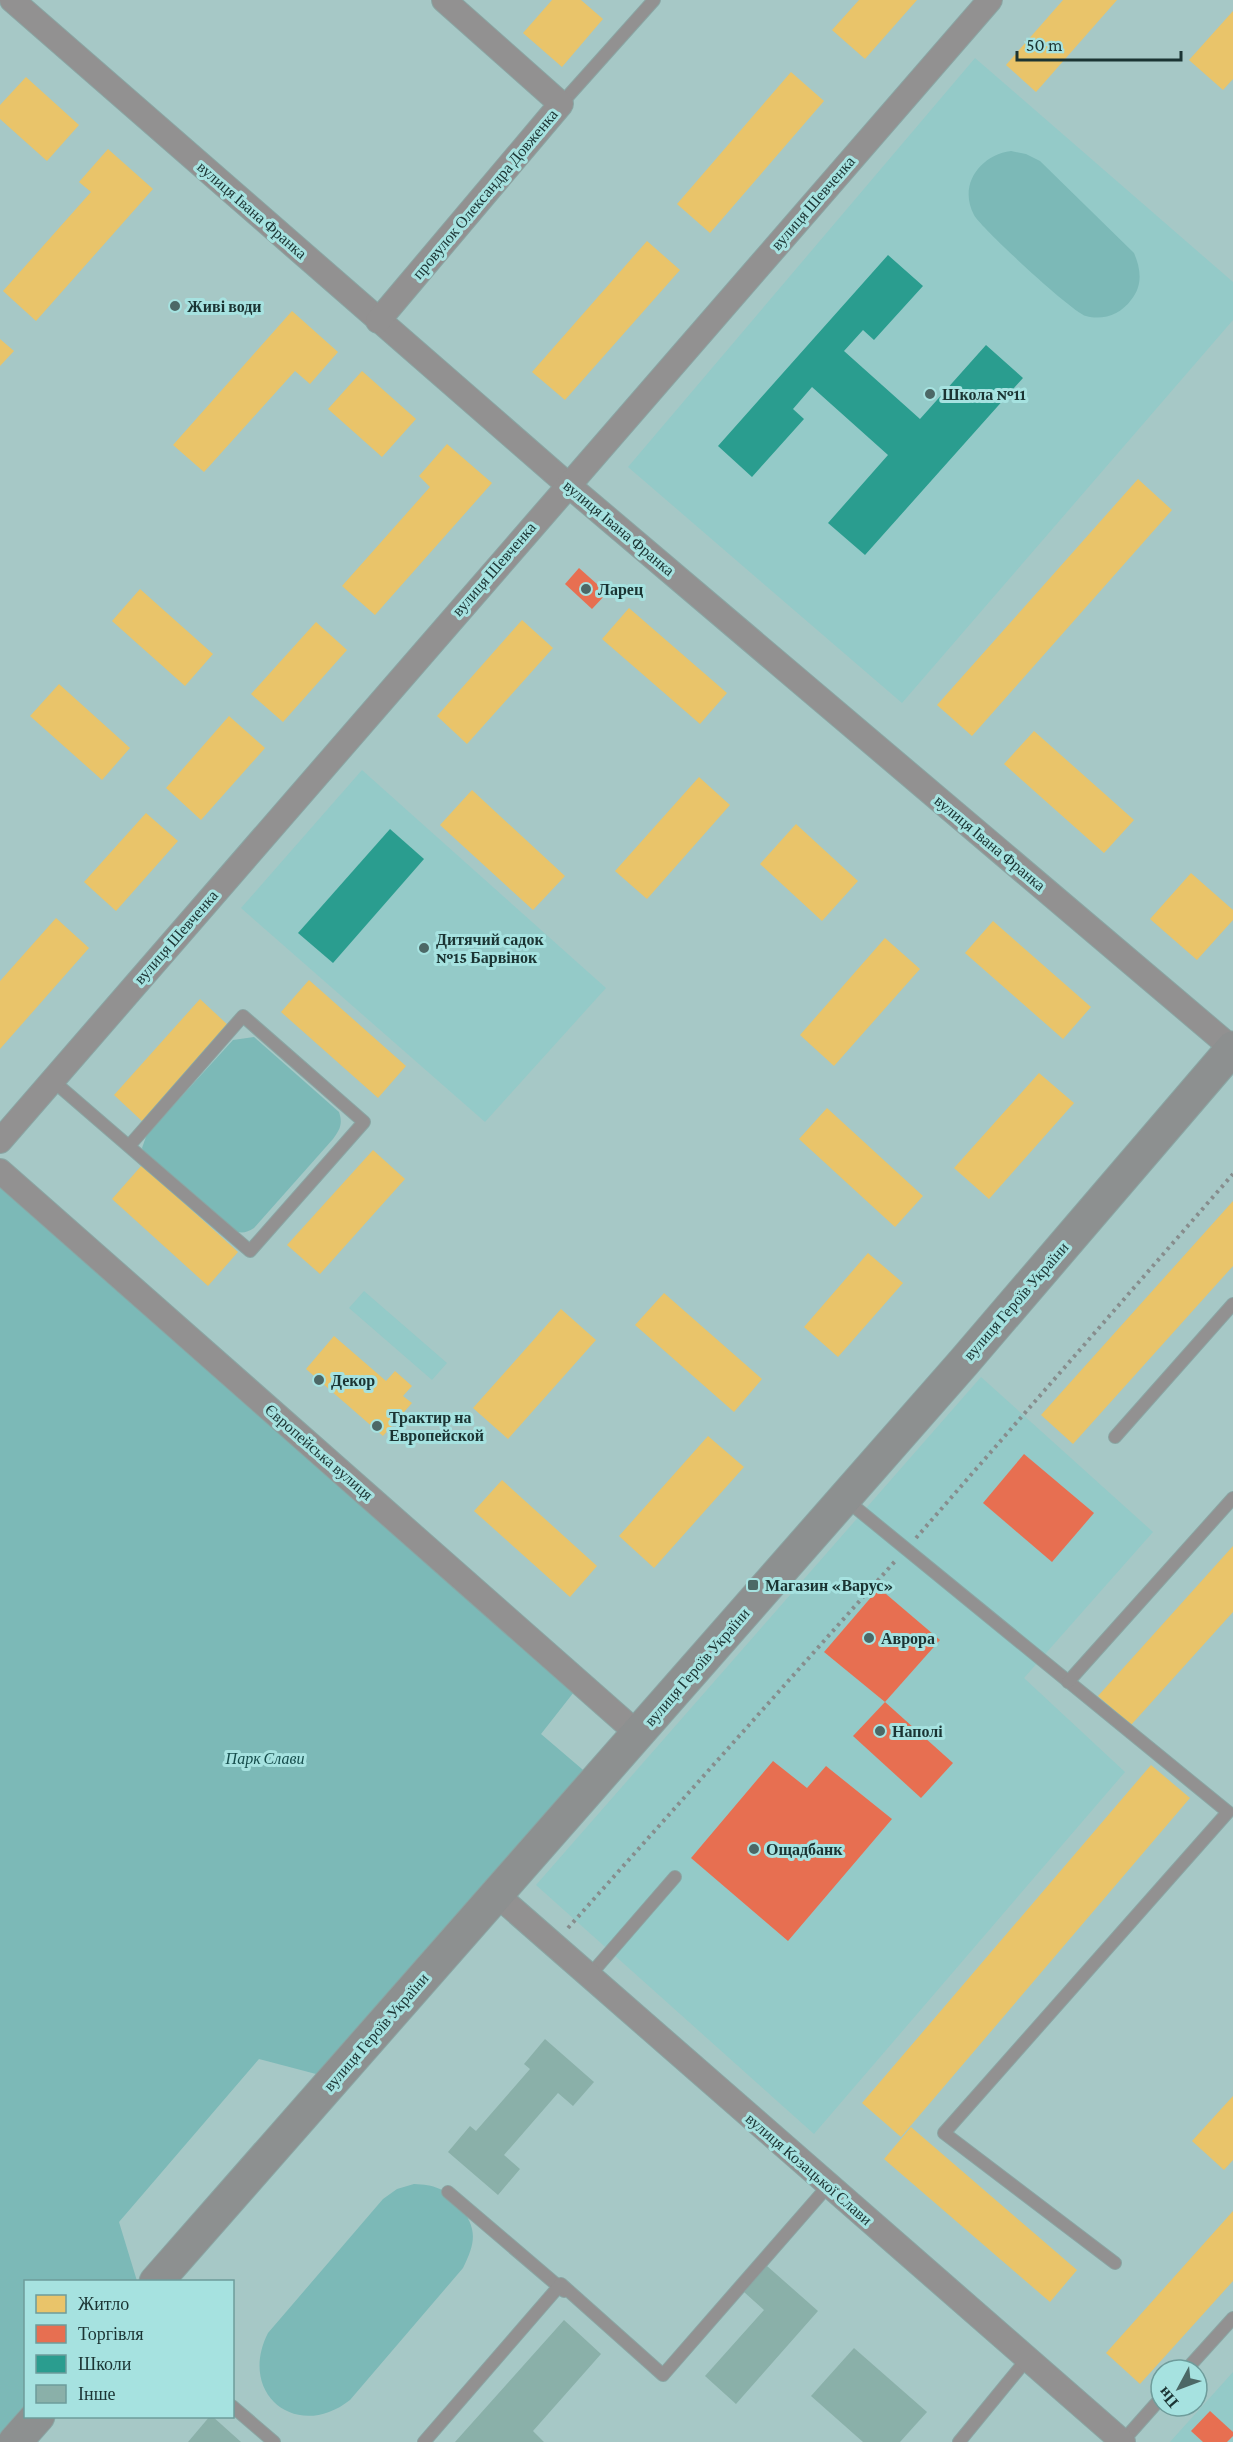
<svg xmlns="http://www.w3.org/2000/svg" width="1233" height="2442" viewBox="0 0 1233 2442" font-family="'Crimson Pro',serif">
<rect width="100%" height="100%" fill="#a6c8c6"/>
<!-- built -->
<g fill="#94cac8">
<path d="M975 58 1233 282V320L902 703 628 467Z"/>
<path d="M362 770 606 988 485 1122 241 908Z"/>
<path d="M364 1291 447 1363 432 1380 349 1308Z"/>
<path d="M981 1377 1153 1532 1024 1678 1125 1772 814 2134 536 1885Z"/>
<path d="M1233 2372V2442H1170Z"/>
</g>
<!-- green -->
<g fill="#7cb9b7">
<path d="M1011 151 1026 154 1040 161 1134 253C1141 269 1143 286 1131 300 1121 314 1103 321 1086 316 1072 312 981 228 974 215 958 185 980 155 1011 151Z"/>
<path d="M254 1037 339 1112C343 1124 340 1129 333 1139L254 1228C246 1233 241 1234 232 1230L146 1154 142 1148 147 1134 233 1040Z"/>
<path d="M0 1171 581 1683 541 1734 596 1781 335 2079 259 2059 119 2222 137 2281 26 2282V2416L0 2442Z"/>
<path d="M414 2184C434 2185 445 2188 458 2204 478 2228 476 2242 463 2268L350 2400C297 2442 237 2394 268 2333L383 2199 397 2189Z"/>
</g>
<!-- homes -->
<g fill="#e9c46a">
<path d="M552 0H581L603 19 562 67 523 33Z"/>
<path d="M859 0H917L865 59 832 30Z"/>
<path d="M1063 0H1117L1036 92 1006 65Z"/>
<path d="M1233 11V79L1223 90 1189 60Z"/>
<path d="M791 72 824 101 710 233 677 204Z"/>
<path d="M26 77 79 125 47 161 0 119V105Z"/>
<path d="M108 149 153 189 36 321 3 291 91 192 79 182Z"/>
<path d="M647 241 680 270 565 400 532 372Z"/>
<path d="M292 311 338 352 310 384 295 371 204 472 173 445Z"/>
<path d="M0 339 14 351 0 366Z"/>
<path d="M362 371 416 419 382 457 328 409Z"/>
<path d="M447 444 492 483 375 615 342 586 430 487 419 476Z"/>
<path d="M1138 479 1172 510 972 736 937 705Z"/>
<path d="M140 589 213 654 185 686 112 621Z"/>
<path d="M629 608 727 693 700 724 602 639Z"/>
<path d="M522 620 553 648 467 744 437 716Z"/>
<path d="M316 622 347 650 283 722 251 694Z"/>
<path d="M59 684 130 748 102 780 30 716Z"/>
<path d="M229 716 265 748 201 820 166 788Z"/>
<path d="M1034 731 1134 820 1104 853 1004 764Z"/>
<path d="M699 777 730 805 647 899 615 871Z"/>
<path d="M472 790 565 876 533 910 440 825Z"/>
<path d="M146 813 178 841 116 911 84 882Z"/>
<path d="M796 824 858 881 822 921 760 864Z"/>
<path d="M1191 873 1233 910V920L1197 960 1150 919Z"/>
<path d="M56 918 89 948 0 1049V981Z"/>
<path d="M993 921 1091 1007 1063 1039 965 953Z"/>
<path d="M885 938 920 969 834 1066 800 1035Z"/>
<path d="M309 980 406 1066 378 1098 281 1012Z"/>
<path d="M200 999 229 1026 143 1122 114 1095Z"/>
<path d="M1039 1073 1074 1103 989 1199 954 1168Z"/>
<path d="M827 1108 923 1196 895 1227 799 1139Z"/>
<path d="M373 1150 405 1179 320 1274 287 1245Z"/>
<path d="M142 1165 238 1252 208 1286 112 1199Z"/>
<path d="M1233 1201V1266L1073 1444 1041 1415Z"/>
<path d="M868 1253 903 1283 838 1357 804 1327Z"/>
<path d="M664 1293 762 1379 734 1412 635 1325Z"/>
<path d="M561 1309 596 1340 508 1439 473 1408Z"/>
<path d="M334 1336 386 1381 395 1371 412 1386 403 1396 412 1403 383 1436 306 1369Z"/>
<path d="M708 1436 744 1467 654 1568 619 1536Z"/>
<path d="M502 1480 597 1566 570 1597 474 1511Z"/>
<path d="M1233 1546V1612L1131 1725 1098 1696Z"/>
<path d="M1151 1765 1190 1798 901 2137 862 2103Z"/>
<path d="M1233 2096V2160L1224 2170 1192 2141Z"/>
<path d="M911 2127 1077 2270 1050 2302 884 2159Z"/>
<path d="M1233 2211V2281L1140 2384 1106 2353Z"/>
</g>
<!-- shops -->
<g fill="#e76f51">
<path d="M579 568 607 593 592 609 565 584Z"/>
<path d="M1024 1454 1094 1513 1052 1562 983 1503Z"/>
<path d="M879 1588 940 1640 885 1702 824 1652Z"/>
<path d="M885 1702 953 1763 921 1798 853 1736Z"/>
<path d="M773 1761 807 1788 826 1766 892 1819 788 1941 691 1858Z"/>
<path d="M1210 2411 1233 2432V2436L1227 2442H1203L1191 2431Z"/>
</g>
<!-- schools -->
<g fill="#2a9d8f">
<path d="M888 255 923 286 874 340 863 330 844 351 920 419 986 345 1023 378 865 555 828 523 888 455 812 387 793 409 804 419 752 477 718 446Z"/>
<path d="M390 829 424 859 333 963 298 933Z"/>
</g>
<!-- building -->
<g fill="#8ab0a9">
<path d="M545 2039 594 2082 573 2106 558 2093 504 2155 520 2169 498 2195 448 2152 470 2126 476 2131 530 2069 524 2064Z"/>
<path d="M767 2266 818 2311 736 2404 705 2376 764 2310 744 2292Z"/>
<path d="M564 2320 601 2354 533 2431 544 2442H455Z"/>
<path d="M854 2348 927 2412 900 2442H863L811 2396Z"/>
<path d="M210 2416H212L241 2442H188Z"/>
</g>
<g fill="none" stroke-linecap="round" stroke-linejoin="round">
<!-- lane casing -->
<g stroke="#8aa5a3" stroke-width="14">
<g id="lane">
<path d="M561 104 654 0"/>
<path d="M52 1080 250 1251 364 1122 243 1016 129 1146"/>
<path d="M1115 1437 1233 1304"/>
<path d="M845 1499 1228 1812 944 2133 1115 2263"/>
<path d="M1068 1682 1233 1498"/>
<path d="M590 1975 675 1877"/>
<path d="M448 2192 564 2291"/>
<path d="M1186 2370 1233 2318"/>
<path d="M232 2406 274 2442"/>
<path d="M424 2442 561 2284 663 2375 828 2186"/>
<path d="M959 2442 1027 2359"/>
<path d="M1122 2442 1161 2398"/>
</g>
</g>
<!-- street casing -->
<g stroke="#8aa5a3" stroke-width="26">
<g id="street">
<path d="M12 0 567 484 1233 1049"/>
<path d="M378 321 561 104 444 0"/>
<path d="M0 1141 990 0"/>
<path d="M0 1171 638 1734"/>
<path d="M497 1895 1123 2442"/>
</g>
</g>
<!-- secondary casing -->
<g stroke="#8aa5a3" stroke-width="35">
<g id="secondary">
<path d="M156 2282 964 1362 1233 1048"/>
<path d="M15 2442 38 2416"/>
</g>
</g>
<!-- path -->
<g stroke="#878d8d" stroke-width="4" stroke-dasharray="3 4.5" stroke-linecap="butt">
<path d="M916 1538 1233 1174"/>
<path d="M568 1928 897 1559"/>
</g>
<!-- lane -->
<use href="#lane" stroke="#929191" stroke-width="12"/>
<!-- street -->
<use href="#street" stroke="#929191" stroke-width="24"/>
<!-- secondary -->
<use href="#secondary" stroke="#8d9090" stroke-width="33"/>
</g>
<!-- markers -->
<g fill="#4c6866" stroke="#a6e2e0" stroke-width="2">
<circle cx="175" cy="306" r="6"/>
<circle cx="930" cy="394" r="6"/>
<circle cx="586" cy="589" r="6"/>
<circle cx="424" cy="948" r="6"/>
<circle cx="319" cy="1380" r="6"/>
<circle cx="377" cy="1426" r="6"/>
<rect x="747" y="1579" width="12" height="12" rx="3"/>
<circle cx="869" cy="1638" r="6"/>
<circle cx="880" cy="1731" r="6"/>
<circle cx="754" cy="1849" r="6"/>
</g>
<g text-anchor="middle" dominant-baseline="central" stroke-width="6" stroke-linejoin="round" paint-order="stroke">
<!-- street labels -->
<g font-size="16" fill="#1b3433" stroke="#a6e2e0">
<text transform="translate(485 194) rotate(-50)">провулок Олександра Довженка</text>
<text transform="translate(813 203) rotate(-49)">вулиця Шевченка</text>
<text transform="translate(252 210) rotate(41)">вулиця Івана Франка</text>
<text transform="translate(619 528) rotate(40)">вулиця Івана Франка</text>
<text transform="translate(494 569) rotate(-49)">вулиця Шевченка</text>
<text transform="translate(990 843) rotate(40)">вулиця Івана Франка</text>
<text transform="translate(176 937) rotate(-49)">вулиця Шевченка</text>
<text transform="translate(1016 1301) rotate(-49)">вулиця Героїв України</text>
<text transform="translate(319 1452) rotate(41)">Європейська вулиця</text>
<text transform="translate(697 1667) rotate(-49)">вулиця Героїв України</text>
<text transform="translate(376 2032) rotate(-49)">вулиця Героїв України</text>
<text transform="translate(809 2169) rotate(41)">вулиця Козацької Слави</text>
</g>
<!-- poi labels -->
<g font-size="16" font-weight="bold" fill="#1b3433" stroke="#a6e2e0" text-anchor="start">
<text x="187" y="306">Живі води</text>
<text x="942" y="394">Школа №11</text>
<text x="598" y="589">Ларец</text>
<text x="436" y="939">Дитячий садок<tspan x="436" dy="18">№15 Барвінок</tspan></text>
<text x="331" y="1380">Декор</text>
<text x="389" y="1417">Трактир на<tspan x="389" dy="18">Европейской</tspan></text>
<text x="765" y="1585">Магазин «Варус»</text>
<text x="881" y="1638">Аврора</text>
<text x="892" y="1731">Наполі</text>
<text x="766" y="1849">Ощадбанк</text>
</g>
<!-- park labels -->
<g font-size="16" font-style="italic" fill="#154c4b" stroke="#a6e2e0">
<text x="265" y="1758">Парк Слави</text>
</g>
</g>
<!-- legend -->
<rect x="24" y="2280" width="210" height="138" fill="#a6e2e0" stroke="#6e9c9b" stroke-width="1.5"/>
<rect x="36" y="2295" width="30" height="18" fill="#e9c46a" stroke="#6e9c9b" stroke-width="1.5"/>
<text x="78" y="2310" font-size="18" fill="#1b3433">Житло</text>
<rect x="36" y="2325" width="30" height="18" fill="#e76f51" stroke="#6e9c9b" stroke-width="1.5"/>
<text x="78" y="2340" font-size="18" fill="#1b3433">Торгівля</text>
<rect x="36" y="2355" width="30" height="18" fill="#2a9d8f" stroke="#6e9c9b" stroke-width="1.5"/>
<text x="78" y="2370" font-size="18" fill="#1b3433">Школи</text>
<rect x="36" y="2385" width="30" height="18" fill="#8ab0a9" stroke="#6e9c9b" stroke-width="1.5"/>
<text x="78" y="2400" font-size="18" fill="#1b3433">Інше</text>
<!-- north arrow -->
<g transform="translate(1179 2388) rotate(229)"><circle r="28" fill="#a6e2e0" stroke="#6e9c9b" stroke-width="1.5"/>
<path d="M0-4.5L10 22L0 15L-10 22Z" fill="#4c6866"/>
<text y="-9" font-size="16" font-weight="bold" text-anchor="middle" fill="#1b3433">Пн</text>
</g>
<!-- scale -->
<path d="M1017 51v9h164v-9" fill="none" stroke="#1b3433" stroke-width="3"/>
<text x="1026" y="51" font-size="18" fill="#1b3433" stroke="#a6e2e0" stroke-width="4.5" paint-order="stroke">50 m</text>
</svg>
